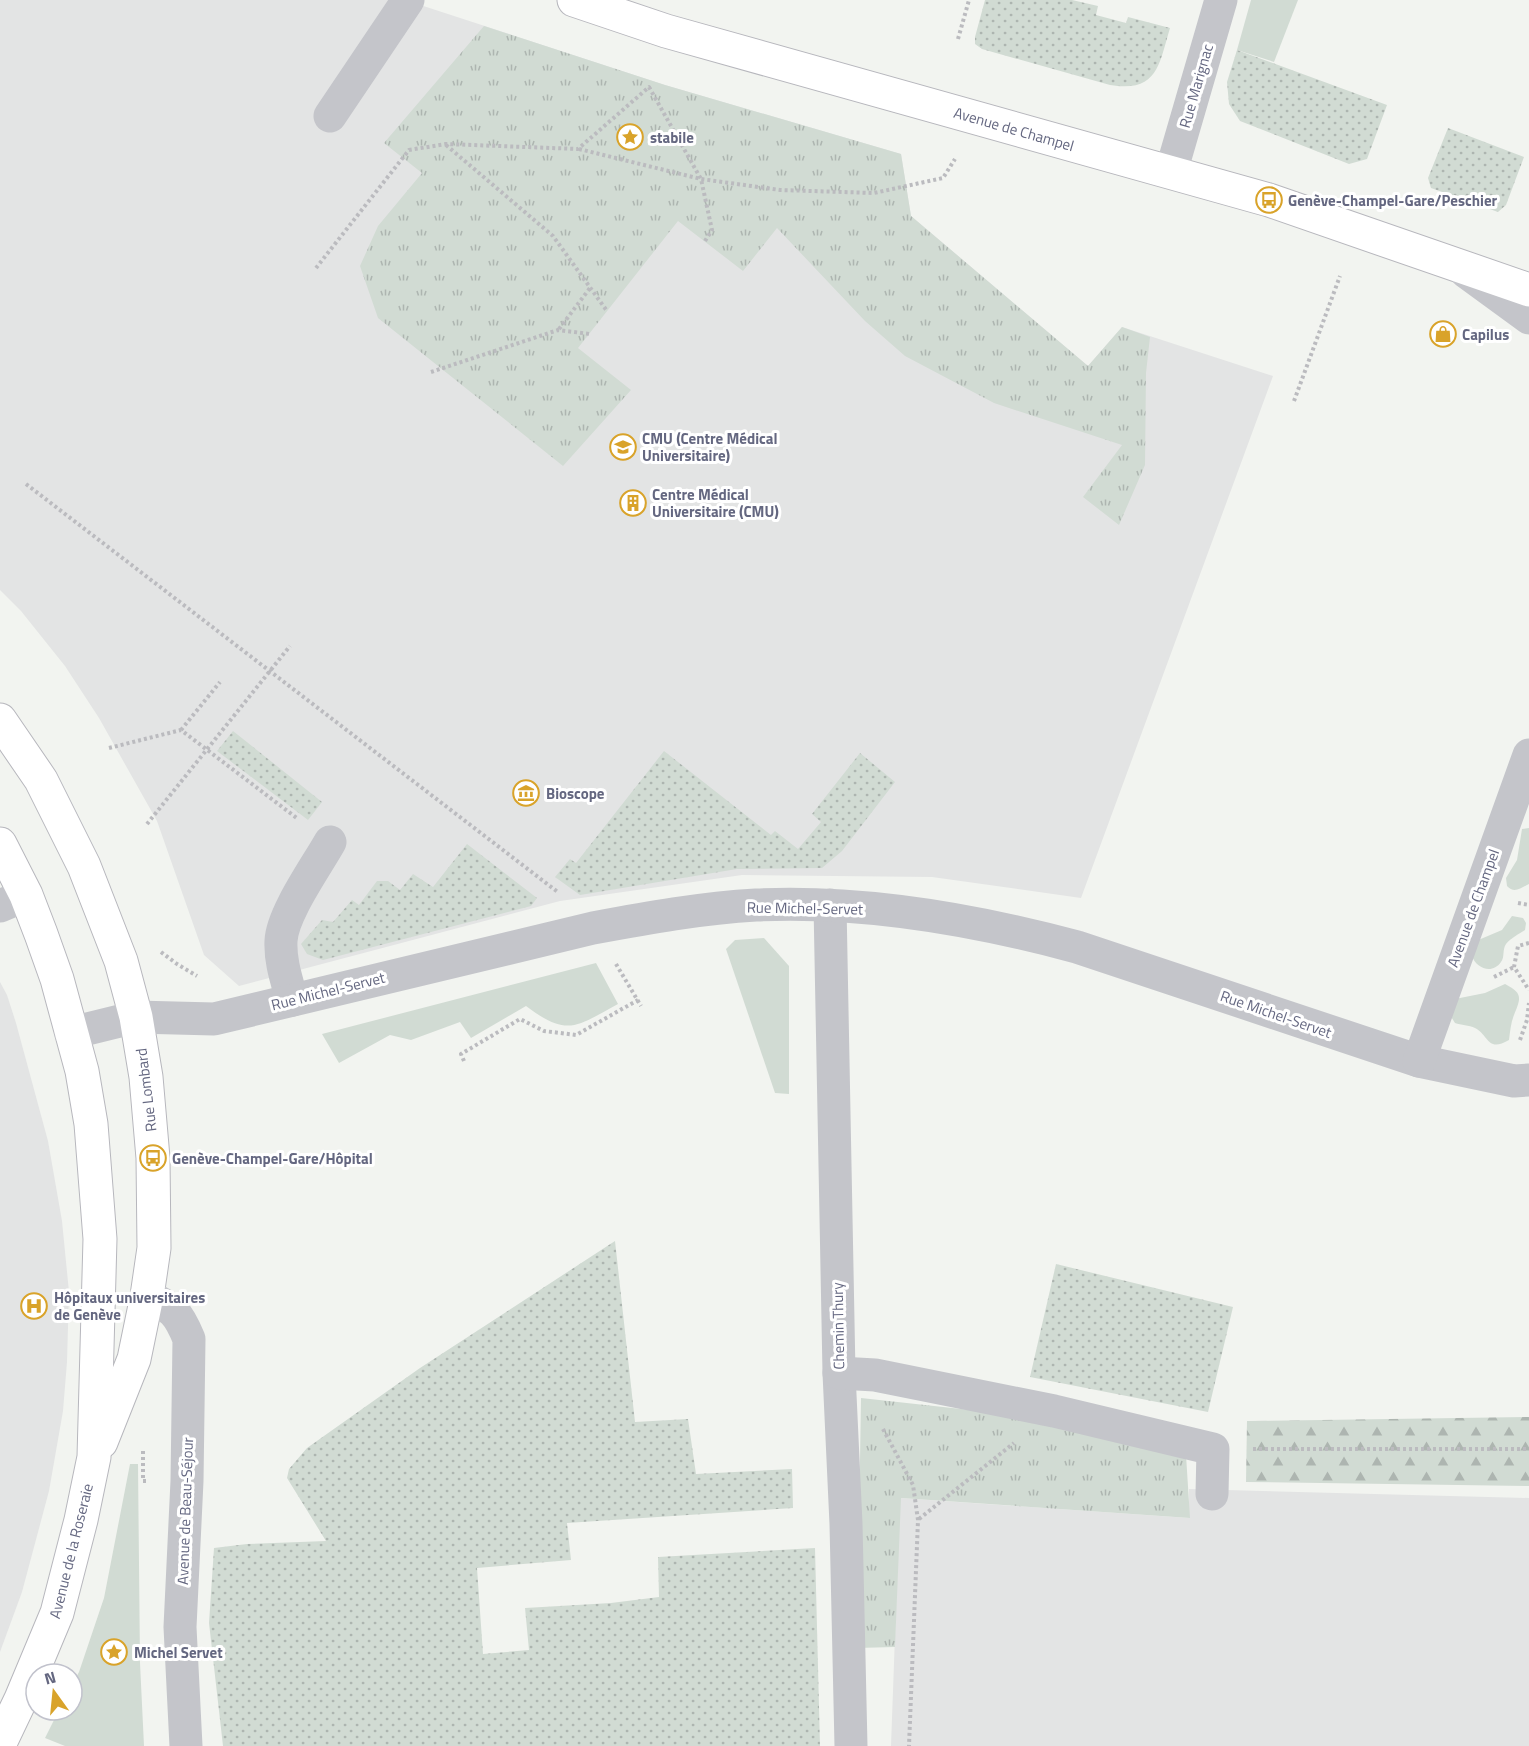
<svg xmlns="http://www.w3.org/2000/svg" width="1529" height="1746" viewBox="0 0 1529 1746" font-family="'Titillium Web',sans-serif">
<defs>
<pattern id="forest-firs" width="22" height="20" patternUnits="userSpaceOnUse" patternTransform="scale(1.5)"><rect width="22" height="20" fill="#d1dbd3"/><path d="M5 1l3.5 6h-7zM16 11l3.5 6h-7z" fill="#adb5b0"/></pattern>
<pattern id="park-tufts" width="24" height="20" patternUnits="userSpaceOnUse" patternTransform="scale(1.5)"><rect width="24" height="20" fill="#d1dbd3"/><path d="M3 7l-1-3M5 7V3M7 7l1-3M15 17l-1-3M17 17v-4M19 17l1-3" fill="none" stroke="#adb5b0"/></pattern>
<pattern id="garden-dots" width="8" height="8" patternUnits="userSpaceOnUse" patternTransform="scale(1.5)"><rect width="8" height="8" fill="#d1dbd3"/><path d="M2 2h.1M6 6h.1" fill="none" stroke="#adb5b0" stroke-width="1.8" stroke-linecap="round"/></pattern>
</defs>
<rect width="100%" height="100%" fill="#f2f4f0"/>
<!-- built -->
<g fill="#e3e4e4">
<path d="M0 0H405L665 85 901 154 911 216 1088 366 1122 327 1273 376 1081 898 932 877 742 875 560 901 239 986 204 955 157 821 99 718 65 666 21 611 0 590Z"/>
<path d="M0 982 7 995 16 1023 48 1141 62 1221 69 1292 67 1362 63 1411 49 1491 22 1592 0 1652Z"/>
<path d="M1189 1489 1529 1498V1746H891L900 1498 1189 1518Z"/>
</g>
<!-- grass -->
<g fill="#d1dbd3">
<path d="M1251 0H1298L1274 62 1237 50Z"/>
<path d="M1529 828V884C1521 888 1514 894 1507 886L1506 878 1517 860 1522 829Z"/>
<path d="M1512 916 1523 918 1526 923 1525 930C1519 934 1511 938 1506 944 1502 950 1505 957 1501 962 1492 975 1476 968 1472 956L1476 941 1502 930Z"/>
<path d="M764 938 789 966V1094L775 1093 726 949 735 940Z"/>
<path d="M596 963 618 1004C577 1026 568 1038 526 1006L471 1038 460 1022 411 1040 390 1035 339 1063 322 1034Z"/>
<path d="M1505 984C1523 993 1521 998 1514 1015 1511 1022 1510 1032 1509 1040 1487 1053 1489 1035 1475 1028 1469 1025 1461 1025 1455 1023L1450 1015 1455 999 1485 993Z"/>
<path d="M130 1464H138L140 1663 144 1746H65L45 1738 59 1710H72V1685L79 1672 104 1598Z"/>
</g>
<!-- forest -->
<path fill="url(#forest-firs)" d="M1529 1417V1486L1246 1482 1247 1421Z"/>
<!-- park -->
<g fill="url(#park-tufts)">
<path d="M484 26 665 85 901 154 911 216 1088 366 1122 327 1150 337 1146 373 1145 465 1119 525 1083 497 1122 445 994 403 905 356 865 321 777 228 743 271 678 221 578 348 631 390 563 466 378 318 360 266 378 226 422 173 384 143Z"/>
<path d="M861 1398 1007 1414 1186 1455 1190 1518 901 1498 895 1647 857 1648Z"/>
</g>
<!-- garden -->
<g fill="url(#garden-dots)">
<path d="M985 0H1072L1098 6 1096 15 1126 23 1128 17 1170 28C1159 64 1158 93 1110 85L982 49 975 44V37Z"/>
<path d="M1237 50 1387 105 1367 159 1349 164 1240 121 1229 104 1227 82Z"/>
<path d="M1448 128 1524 157 1506 205 1498 212 1431 188 1428 178Z"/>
<path d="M233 731 322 802 308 820 217 751Z"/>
<path d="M664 751 771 835 775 831 798 849 821 822 812 814 860 753 895 782 842 851 822 868 737 869 580 895 555 877 570 859 576 863Z"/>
<path d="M467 844 537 898 531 906 323 960 307 954 301 944 322 920 333 922 352 900 359 905 377 881H388L400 890 413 874 433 887Z"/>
<path d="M615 1241 635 1422 688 1419 696 1474 792 1469 793 1508 567 1523 571 1560 477 1568 483 1654 529 1650 525 1608 611 1603 659 1597 658 1557 815 1548 820 1746H223L209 1623 214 1548 247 1544 326 1541 287 1478 289 1469 307 1448 420 1368Z"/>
<path d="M1056 1264 1233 1307 1208 1412 1030 1377Z"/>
</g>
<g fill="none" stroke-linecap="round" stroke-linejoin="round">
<!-- major casing -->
<g stroke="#b7b7bd" stroke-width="35">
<g id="major">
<path d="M574 0 666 31 1269 200 1529 290"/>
<path d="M0 720 41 780 84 866 121 961 136 1017 146 1077 153 1158 154 1248 147 1296 134 1359 101 1442"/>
<path d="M0 844 26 895 41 934 57 979 82 1071 91 1124 100 1239 94 1457 81 1520 57 1613 21 1699 0 1743"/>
</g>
</g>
<!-- path -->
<g stroke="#bbbbbf" stroke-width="4" stroke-dasharray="3 3" stroke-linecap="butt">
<path d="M958 39 969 0"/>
<path d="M446 145 553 236 607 311"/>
<path d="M579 149 701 179 780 190 874 193 943 178 955 159"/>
<path d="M316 268 409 150 446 144 578 149 649 87 701 179 712 230 705 241"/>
<path d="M559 329 590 288"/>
<path d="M431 372 558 330 590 334"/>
<path d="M1294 401 1340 276"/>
<path d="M26 484 559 893"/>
<path d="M181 730 220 682"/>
<path d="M109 748 181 730 298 819"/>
<path d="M147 824 290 646"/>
<path d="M1518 903 1529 905"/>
<path d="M1529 943 1518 946 1514 967 1529 990"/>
<path d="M161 952 177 964 197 976"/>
<path d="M616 964 641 1006"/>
<path d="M1494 977 1514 967"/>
<path d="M1520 1040 1527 1020 1529 1003"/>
<path d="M464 1061 461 1054 520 1019 544 1031 576 1035 638 1000"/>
<path d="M883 1429 913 1485 918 1520 909 1746"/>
<path d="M1253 1449H1529"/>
<path d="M143 1451V1481H148"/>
<path d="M919 1519 1014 1443"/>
</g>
<!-- minor -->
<g stroke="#c4c5ca" stroke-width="33">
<path d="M330 116 408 0"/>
<path d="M1171 172 1221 0"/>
<path d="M1466 272 1529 318"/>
<path d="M830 905 839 1373 846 1524 851 1746"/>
<path d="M0 906 26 895"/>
<path d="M292 1000C287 981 280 962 281 941 282 914 316 867 330 842"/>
<path d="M71 1033 136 1017 214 1019 593 928C647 918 702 908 756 905 864 900 973 919 1077 947L1419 1061 1514 1081 1529 1080"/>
<path d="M1419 1061 1529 755"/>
<path d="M147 1296C173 1308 178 1312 189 1339L187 1481 180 1627 186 1746"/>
<path d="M839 1373 875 1375 1054 1411 1213 1449 1212 1494"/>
</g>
<!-- major -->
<use href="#major" stroke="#fff" stroke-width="33"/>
</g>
<!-- icons -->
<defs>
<g id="sight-ring" transform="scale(1.35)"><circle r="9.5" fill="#fff" stroke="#d9a32a" stroke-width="1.5"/><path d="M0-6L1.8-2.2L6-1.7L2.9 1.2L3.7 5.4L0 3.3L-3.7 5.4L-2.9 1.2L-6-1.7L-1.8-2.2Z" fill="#d9a32a"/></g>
<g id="bus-ring" transform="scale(1.35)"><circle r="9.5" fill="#fff" stroke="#d9a32a" stroke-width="1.5"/><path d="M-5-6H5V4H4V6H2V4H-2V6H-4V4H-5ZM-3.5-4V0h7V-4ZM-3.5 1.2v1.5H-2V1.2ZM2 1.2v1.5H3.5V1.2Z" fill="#d9a32a"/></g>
<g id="shop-ring" transform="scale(1.35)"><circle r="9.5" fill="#fff" stroke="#d9a32a" stroke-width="1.5"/><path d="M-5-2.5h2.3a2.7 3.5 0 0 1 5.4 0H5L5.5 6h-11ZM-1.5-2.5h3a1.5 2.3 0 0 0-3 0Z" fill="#d9a32a"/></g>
<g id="university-ring" transform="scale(1.35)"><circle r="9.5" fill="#fff" stroke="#d9a32a" stroke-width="1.5"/><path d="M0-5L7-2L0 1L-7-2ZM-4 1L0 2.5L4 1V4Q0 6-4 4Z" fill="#d9a32a"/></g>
<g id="building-ring" transform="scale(1.35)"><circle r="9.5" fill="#fff" stroke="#d9a32a" stroke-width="1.5"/><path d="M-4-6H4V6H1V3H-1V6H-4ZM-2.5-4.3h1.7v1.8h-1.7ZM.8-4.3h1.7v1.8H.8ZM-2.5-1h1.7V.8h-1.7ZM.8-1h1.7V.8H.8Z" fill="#d9a32a"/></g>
<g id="museum-ring" transform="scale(1.35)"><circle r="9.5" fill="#fff" stroke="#d9a32a" stroke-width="1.5"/><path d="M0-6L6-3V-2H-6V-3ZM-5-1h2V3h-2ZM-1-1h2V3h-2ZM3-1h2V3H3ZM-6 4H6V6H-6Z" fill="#d9a32a"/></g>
<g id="hospital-ring" transform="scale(1.35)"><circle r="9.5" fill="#fff" stroke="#d9a32a" stroke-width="1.5"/><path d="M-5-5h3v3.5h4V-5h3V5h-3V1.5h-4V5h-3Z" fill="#d9a32a"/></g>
</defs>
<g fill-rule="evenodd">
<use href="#sight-ring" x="630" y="137"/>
<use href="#bus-ring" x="1269" y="200"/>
<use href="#shop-ring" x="1443" y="334"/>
<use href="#university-ring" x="623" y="447"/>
<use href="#building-ring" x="633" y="503"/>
<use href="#museum-ring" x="526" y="793"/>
<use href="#bus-ring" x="153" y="1158"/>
<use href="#hospital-ring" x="34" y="1306"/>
<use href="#sight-ring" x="114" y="1652"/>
</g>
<g text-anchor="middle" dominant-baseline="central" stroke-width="6" stroke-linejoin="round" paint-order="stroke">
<!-- street labels -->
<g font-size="15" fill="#646780" stroke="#fff">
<text transform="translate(1196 86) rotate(-74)">Rue Marignac</text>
<text transform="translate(1014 129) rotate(16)">Avenue de Champel</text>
<text transform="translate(805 908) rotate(1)">Rue Michel-Servet</text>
<text transform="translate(1473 908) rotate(-70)">Avenue de Champel</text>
<text transform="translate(328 991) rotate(-14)">Rue Michel-Servet</text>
<text transform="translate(1276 1014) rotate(19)">Rue Michel-Servet</text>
<text transform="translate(146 1090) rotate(-97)">Rue Lombard</text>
<text transform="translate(838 1326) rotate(-91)">Chemin Thury</text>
<text transform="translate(185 1511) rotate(-88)">Avenue de Beau-Séjour</text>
<text transform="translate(71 1551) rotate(-76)">Avenue de la Roseraie</text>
</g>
<!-- poi labels -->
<g font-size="15" font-weight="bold" fill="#646780" stroke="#fff" text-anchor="start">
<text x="650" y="137">stabile</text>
<text x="1288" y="200">Genève-Champel-Gare/Peschier</text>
<text x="1462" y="334">Capilus</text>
<text x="642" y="438">CMU (Centre Médical<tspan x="642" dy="17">Universitaire)</tspan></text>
<text x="652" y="494">Centre Médical<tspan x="652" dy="17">Universitaire (CMU)</tspan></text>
<text x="546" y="793">Bioscope</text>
<text x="172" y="1158">Genève-Champel-Gare/Hôpital</text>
<text x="54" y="1297">Hôpitaux universitaires<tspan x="54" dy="17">de Genève</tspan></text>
<text x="134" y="1652">Michel Servet</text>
</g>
</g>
<!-- north arrow -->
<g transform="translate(54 1692) rotate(345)"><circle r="28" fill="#ffffff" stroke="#c1c2cc" stroke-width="1.5"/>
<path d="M0-4.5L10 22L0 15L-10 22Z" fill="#d9a32a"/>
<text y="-9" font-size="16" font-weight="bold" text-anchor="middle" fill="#646780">N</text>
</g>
</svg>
